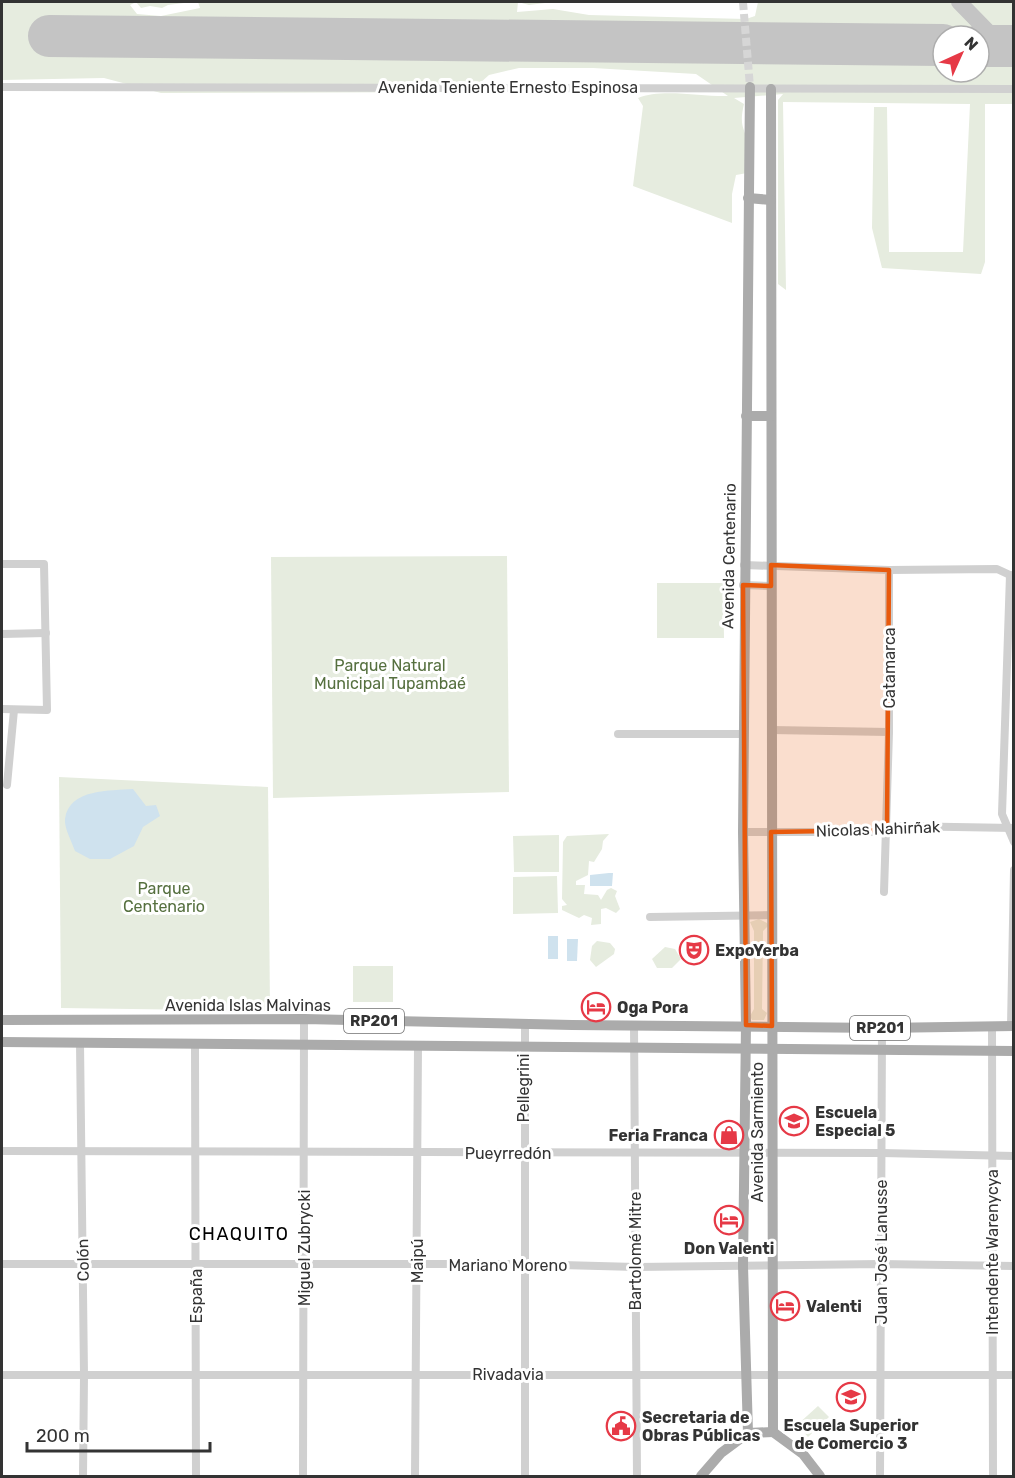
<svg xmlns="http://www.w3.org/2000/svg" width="1015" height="1478" viewBox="0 0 1015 1478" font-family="Rubik,sans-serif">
<rect width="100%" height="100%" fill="#fff"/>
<!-- green -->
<g fill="#e6ecdf" fill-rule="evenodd">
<path d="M2 2H182L184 3 168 5 162 8 150 6 141 8 136 2 130 5 137 14 161 16 200 8 198 2H553L529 5 518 2 517 12 553 9 589 15 746 19 755 16 758 2H1013V104H985V262L981 274 882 268 872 228 874 107H887L889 252H963L970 104 783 102 786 290 778 284V100L783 94 734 98 744 104C738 129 746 128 749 148 750 156 748 166 747 173L736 175 732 194V223L633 186 643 106 638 98C661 88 703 97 728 96L696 74 593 68H519L489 75 470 92 161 93 104 78 2 80ZM943 36H979V72H943Z"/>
<path d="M507 556 509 792 273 798 271 557Z"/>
<path d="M657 583H723L724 638H657Z"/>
<path d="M59 777 268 787 270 1011 61 1008Z"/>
<path d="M609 834 603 841 602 849 594 862 589 861 588 875 576 881V885H585L584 894 598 895 601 900 607 890 611 888 617 891 615 896 620 909 616 913 606 908 601 909V924L591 925 592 918 584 915 579 918 562 910V906L567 905 562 899 563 842 567 836Z"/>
<path d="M559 835V872H514L513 836Z"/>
<path d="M557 876 558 913 513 914V877Z"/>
<path d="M759 919 767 923 768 926 763 931 762 1009 767 1013 764 1020H752L750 1016 754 1009V931L750 922Z"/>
<path d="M597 941 610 943 615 949 614 954 596 967 590 960 592 946Z"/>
<path d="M665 947 675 949 681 959 672 968H657L652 959Z"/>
<rect x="353" y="966" width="40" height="36"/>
<path d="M818 1406 829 1417 808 1437 797 1425Z"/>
</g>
<!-- water -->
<g fill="#cfe2ee">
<path d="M133 789 146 806 156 805 160 816 143 827 134 846 110 859H90L75 851C72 842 64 828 65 819 69 788 111 791 133 789Z"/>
<path d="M609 873H613L612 886H590V875Z"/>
<rect x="548" y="936" width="10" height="23"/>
<path d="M567 939H578L577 961H567Z"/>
</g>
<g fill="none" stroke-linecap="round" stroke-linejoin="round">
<!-- taxiway -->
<path stroke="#c4c4c4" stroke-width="16" d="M959 2 1002 46"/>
<!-- runway -->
<g stroke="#c4c4c4" stroke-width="42">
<path d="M49 36 943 45"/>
<path d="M979 46H1014"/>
</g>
<!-- minor-tunnel -->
<path stroke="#d6d6d6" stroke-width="8" stroke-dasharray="8 4" stroke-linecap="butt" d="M743 2 750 87"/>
<!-- minor -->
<g stroke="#d0d0d0" stroke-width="8">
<path d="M2 87 1014 89"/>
<path d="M2 564H44L47 710 2 709"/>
<path d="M744 565 889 570"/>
<path d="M1010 575 1002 814 1014 842"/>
<path d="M743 585 771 586"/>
<path d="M2 634 46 633"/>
<path d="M771 730 889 732"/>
<path d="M618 734H743"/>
<path d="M7 785 14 710"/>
<path d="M743 832H877L896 826 1014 828"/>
<path d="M884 892 889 732V570L997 569 1014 577"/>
<path d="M650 917 772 915"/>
<path d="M634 1025 637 1476"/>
<path d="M1011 1026 1014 870"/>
<path d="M992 1028 993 1476"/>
<path d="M80 1043 84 1375 83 1476"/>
<path d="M195 1044 196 1476"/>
<path d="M2 1151 882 1153 1014 1156"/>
<path d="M2 1264H524L636 1267 880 1264 1014 1266"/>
<path d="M2 1375H1014"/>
<path d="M303 1476 304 1019"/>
<path d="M415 1476 418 1046"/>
<path d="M525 1476V1024"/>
<path d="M880 1476 882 1028"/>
</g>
<!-- major -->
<g stroke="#ababab" stroke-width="10">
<path d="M771 89 773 1432"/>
<path d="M748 198 771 200"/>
<path d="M746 416H771"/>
<path d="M2 1020 304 1019 572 1025 882 1028 1014 1026"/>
<path d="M2 1042 1014 1051"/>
<path d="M773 1432 803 1454 820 1476"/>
<path d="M748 1433 743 1266 746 1025 743 832 750 87"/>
<path d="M748 1433 773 1432"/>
<path d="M701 1476 721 1453 748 1433"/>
</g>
</g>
<!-- marked area -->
<path fill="#e8590c" fill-opacity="0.2" stroke="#e8590c" stroke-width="4.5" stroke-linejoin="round" d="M771 565 889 570 887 830 771 832 772 1026 746 1025 743 585 771 586Z"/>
<!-- icons -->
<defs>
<g id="theatre-ring" transform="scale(1.5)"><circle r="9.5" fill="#fff" stroke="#e63946" stroke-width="1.5"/><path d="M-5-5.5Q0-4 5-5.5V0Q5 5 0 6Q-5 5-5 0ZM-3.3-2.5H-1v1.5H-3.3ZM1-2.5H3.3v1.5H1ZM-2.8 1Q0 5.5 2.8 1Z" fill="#e63946"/></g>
<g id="hotel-ring" transform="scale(1.5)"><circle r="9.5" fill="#fff" stroke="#e63946" stroke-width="1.5"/><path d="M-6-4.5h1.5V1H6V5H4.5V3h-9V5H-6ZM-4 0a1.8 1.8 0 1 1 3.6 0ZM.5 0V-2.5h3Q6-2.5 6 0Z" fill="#e63946"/></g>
<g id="school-ring" transform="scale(1.5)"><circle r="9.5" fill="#fff" stroke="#e63946" stroke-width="1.5"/><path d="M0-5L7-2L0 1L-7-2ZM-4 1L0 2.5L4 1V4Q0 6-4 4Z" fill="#e63946"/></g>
<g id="shop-ring" transform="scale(1.5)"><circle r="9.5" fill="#fff" stroke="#e63946" stroke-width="1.5"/><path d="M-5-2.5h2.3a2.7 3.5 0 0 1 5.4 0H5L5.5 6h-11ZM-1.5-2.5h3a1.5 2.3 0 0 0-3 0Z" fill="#e63946"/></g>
<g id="civic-ring" transform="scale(1.5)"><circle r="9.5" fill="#fff" stroke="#e63946" stroke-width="1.5"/><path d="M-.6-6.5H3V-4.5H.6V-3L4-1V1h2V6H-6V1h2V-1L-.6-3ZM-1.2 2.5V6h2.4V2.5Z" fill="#e63946"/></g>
</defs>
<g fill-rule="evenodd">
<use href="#theatre-ring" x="694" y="950"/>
<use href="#hotel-ring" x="596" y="1007"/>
<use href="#school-ring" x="794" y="1121"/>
<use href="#shop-ring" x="729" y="1135"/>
<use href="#hotel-ring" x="729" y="1220"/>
<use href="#hotel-ring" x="785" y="1306"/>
<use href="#school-ring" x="851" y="1397"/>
<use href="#civic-ring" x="621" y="1426"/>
</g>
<g text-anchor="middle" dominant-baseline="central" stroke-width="6" stroke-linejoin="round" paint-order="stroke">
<!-- shield labels -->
<g fill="#fff" stroke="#707070" stroke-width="1.5">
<rect x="344" y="1009" width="60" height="24" rx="4.5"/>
<rect x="850" y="1016" width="60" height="24" rx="4.5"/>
</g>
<g font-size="15" font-weight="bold" fill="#333">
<text x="374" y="1021">RP201</text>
<text x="880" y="1028">RP201</text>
</g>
<!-- street labels -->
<g font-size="16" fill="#333" stroke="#fff">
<text x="508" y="87">Avenida Teniente Ernesto Espinosa</text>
<text transform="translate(729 556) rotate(-89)">Avenida Centenario</text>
<text transform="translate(889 668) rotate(-90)">Catamarca</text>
<text transform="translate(878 829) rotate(-2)">Nicolas Nahirñak</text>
<text x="248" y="1005">Avenida Islas Malvinas</text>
<text transform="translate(523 1088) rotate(-90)">Pellegrini</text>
<text transform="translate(757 1132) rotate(-90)">Avenida Sarmiento</text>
<text x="508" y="1153">Pueyrredón</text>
<text transform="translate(304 1248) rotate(-90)">Miguel Zubrycki</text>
<text transform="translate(635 1251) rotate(-90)">Bartolomé Mitre</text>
<text transform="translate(881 1252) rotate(-90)">Juan José Lanusse</text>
<text transform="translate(992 1252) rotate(-90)">Intendente Warenycya</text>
<text transform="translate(83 1260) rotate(-91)">Colón</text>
<text transform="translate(417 1261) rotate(-90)">Maipú</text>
<text x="508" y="1265">Mariano Moreno</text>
<text transform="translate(196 1296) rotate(-90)">España</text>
<text x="508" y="1374">Rivadavia</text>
</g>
<!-- park labels -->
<g font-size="16" fill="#56703f" stroke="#fff">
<text x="390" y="665">Parque Natural<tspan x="390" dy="18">Municipal Tupambaé</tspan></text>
<text x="164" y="888">Parque<tspan x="164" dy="18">Centenario</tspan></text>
</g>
<!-- poi labels -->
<g font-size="16" font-weight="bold" fill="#333" stroke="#fff" text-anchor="start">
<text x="715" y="950">ExpoYerba</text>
<text x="617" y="1007">Oga Pora</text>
<text x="815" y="1112">Escuela<tspan x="815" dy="18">Especial 5</tspan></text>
<text x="708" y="1135" text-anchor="end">Feria Franca</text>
<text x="729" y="1248" text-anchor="middle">Don Valenti</text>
<text x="806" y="1306">Valenti</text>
<text x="642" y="1417">Secretaria de<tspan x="642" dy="18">Obras Públicas</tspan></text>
<text x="851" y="1425" text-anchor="middle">Escuela Superior<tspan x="851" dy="18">de Comercio 3</tspan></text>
</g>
<!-- neighbourhood labels -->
<g font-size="18" letter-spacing="1.5" fill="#000" stroke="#fff">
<text x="239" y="1234">CHAQUITO</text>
</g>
</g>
<!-- border -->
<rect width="1015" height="1478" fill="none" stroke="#333333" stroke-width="6"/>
<!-- north arrow -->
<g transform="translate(961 54) rotate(45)"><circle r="28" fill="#ffffff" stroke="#adadad" stroke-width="1.5"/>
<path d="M0-4.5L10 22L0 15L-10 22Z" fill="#e63946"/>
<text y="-9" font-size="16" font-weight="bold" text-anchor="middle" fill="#333333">N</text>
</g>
<!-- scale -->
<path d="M27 1442v9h183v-9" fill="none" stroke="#333333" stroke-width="3"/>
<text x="36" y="1442" font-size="18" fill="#333333" stroke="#ffffff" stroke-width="4.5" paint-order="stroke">200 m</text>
</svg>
